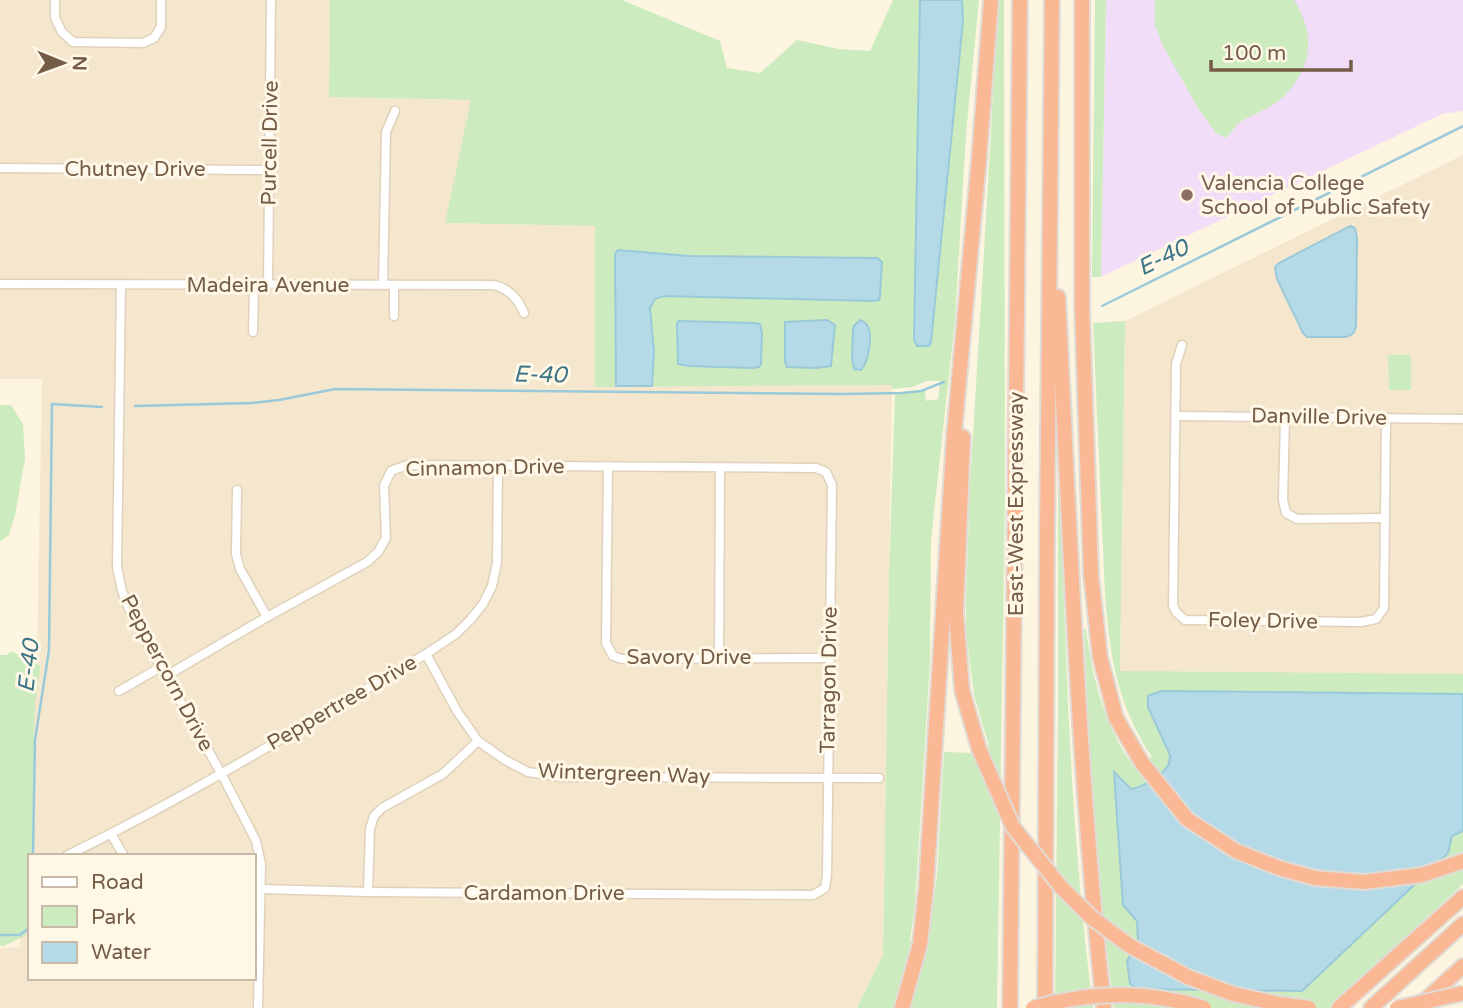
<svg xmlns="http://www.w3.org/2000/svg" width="1463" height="1008" viewBox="0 0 1463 1008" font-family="'Varela Round',sans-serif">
<rect width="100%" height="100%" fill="#fdf5e0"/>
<!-- residential -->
<g fill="#f5e7ce" fill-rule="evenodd">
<path d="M0 0H330L329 97 471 100 446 223 595 226V386L892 385 883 955 857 1008H0V948L20 947 25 701 37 662 42 379H0ZM30 856H254V978H30Z"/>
<path d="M1463 155V674L1120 672 1125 321Z"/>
</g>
<!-- education -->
<path fill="#f2ddf9" d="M1106 0H1463V111L1442 114 1101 277Z"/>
<!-- green -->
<g fill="#ccebbe" fill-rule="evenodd">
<path d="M330 0H622L720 41 727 68 760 73 797 40 839 49 870 51 893 0H920L914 340 917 346H929L931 342 963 21 962 0H979L966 134 955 320 931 540 930 662 915 904 910 942 927 945 937 876 944 752 971 753 989 746 974 695 966 633V600L970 487 991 133 997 0H1004L1005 499 997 1008H857L883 955 889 575 895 393 925 390 926 401 938 399 940 381H927L912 387 892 389 891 385 595 387V226L445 223 471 100 329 97ZM618 250 689 256 870 257 874 301 664 296 655 299 650 308 652 386H617L615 254ZM827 320 835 325 830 366 816 368 787 367 785 322Z"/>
<path d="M1095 0H1106L1101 277H1092Z"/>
<path d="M1155 0H1294C1315 33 1313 65 1286 94 1276 106 1254 114 1240 122 1234 126 1232 134 1225 138L1216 133 1198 108 1163 46 1155 25Z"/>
<path d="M1125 321 1120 671 1463 674V694L1161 691 1148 708 1170 756C1170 761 1170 763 1167 767 1161 776 1141 788 1131 789L1114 773 1123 905 1137 920 1138 942 1127 961 1463 831V884L1329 1008H1114L1101 901 1090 761 1084 629H1086C1093 679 1104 728 1136 769L1152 757C1117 704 1110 657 1105 595L1093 323Z"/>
<path d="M1388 355H1411V390H1389Z"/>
<path d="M0 405H11L23 424 25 459 15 515 9 535 0 542Z"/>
<path d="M1060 468C1065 649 1070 829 1093 1008H1055L1058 707V469Z"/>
<path d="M11 651 40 666V671L35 703 32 856H30V926L25 936 4 946H0V655H7Z"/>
</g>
<!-- water -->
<g fill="#b4dae7" stroke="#9ac9d9" stroke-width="2">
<path d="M920 0H962L963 21 931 342 929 346H917L914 340Z"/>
<path d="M1350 226 1355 228 1357 238 1356 326C1354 333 1353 335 1346 337H1307L1303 333 1277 279 1275 267 1279 263Z"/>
<path d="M618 250 689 256 877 258 882 262 880 296 879 300 874 301 664 296 655 299 650 308 654 351 652 386H616L615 254Z"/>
<path d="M827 320 835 325 831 366 816 368 787 367 785 362V322Z"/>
<path d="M860 320C864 322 866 322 868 327 873 337 868 363 861 370L854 369 852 358 853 330 854 326Z"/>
<path d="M679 321 755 323 760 324 762 333 761 364 759 367 752 368 689 366 678 364 677 323Z"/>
<path d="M1161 691 1463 694V831L1452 836 1448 853 1302 991 1137 989 1130 984 1127 961 1138 942 1137 921 1123 905 1114 772 1131 789C1141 788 1161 776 1167 767 1170 763 1170 760 1170 755L1148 707V696Z"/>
</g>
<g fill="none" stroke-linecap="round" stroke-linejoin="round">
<!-- stream -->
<g stroke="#9ac9d9" stroke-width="2.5">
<path d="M1102 306 1463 126"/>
<path d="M135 406 251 403 279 400 335 389 842 394 902 393 921 391 944 382"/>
<path d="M33 856 35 740 49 650 52 404 102 407"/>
<path d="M0 935H20L30 927"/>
</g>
<!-- street casing -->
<g stroke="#e1d1bc" stroke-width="11">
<g id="street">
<path d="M55 0V18L62 32 73 42 143 43 154 38 161 27V0"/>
<path d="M0 168 269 170"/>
<path d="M0 284 493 285C508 288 518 298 524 313"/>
<path d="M121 285 117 567 122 591 132 616 221 773 256 841 261 864 258 1008"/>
<path d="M268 285 271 0"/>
<path d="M383 285 386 132 395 111"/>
<path d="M394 316V285"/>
<path d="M253 332 254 285"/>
<path d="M1182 345 1176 364 1173 606 1177 613 1185 620 1361 622 1376 619 1384 608 1386 418"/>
<path d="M1176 416 1463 419"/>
<path d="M1285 417 1283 500 1286 513 1297 519 1385 518"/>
<path d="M608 466 606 643 613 656 622 659 830 658"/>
<path d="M237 490 236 554 240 569 267 617"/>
<path d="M426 654 457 711 478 741 505 760 528 772 561 777 879 778"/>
<path d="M719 658 720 468"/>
<path d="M166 676 267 617 367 562 378 552 386 538 384 486 391 471 407 465 816 468 826 472 832 485 827 875 825 888 813 895 368 892 261 889"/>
<path d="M119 691 161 667"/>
<path d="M111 834 124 856"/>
<path d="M66 856C190 796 307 723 426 654L456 634 471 619 483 604 492 586 497 563 498 466"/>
<path d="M368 892 370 829 374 816 382 808 443 774 478 741"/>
</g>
</g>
<!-- highway casing -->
<g stroke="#e1dbd6" stroke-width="18">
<g id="highway">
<path d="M1082 0V306L1091 575 1100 657 1116 718 1142 763 1187 819 1236 851 1279 868 1315 878 1364 882 1422 875 1463 861"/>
<path d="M1058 297C1070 534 1078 772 1104 1008"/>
<path d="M963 437 956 613 962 690 979 749"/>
<path d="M1420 1005 1463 966"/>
<path d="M902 1008 920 944 926 889 954 435 979 159 991 0"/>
<path d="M1010 1008 1020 0"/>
<path d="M1045 1008 1047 540 1052 0"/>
<path d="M1339 1008 1463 897"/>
<path d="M1371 1008 1463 924"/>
</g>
</g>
<!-- street -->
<use href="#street" stroke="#fff" stroke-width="8"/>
<!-- highway -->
<use href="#highway" stroke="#fab994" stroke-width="14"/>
<!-- highway-bridge casing -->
<g stroke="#e1dbd6" stroke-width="18" stroke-linecap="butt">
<g id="highway-bridge">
<path d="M979 749 1013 827 1061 887 1092 918 1130 946 1188 977 1233 994 1279 1004 1309 1008"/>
<path d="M1033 1008C1090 991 1147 990 1204 1008"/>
<path d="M1397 1008 1463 993"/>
</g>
</g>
<!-- highway-bridge -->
<use href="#highway-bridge" stroke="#fab994" stroke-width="14"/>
</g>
<!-- markers -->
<circle fill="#8d6e63" stroke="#fff8e7" stroke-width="2.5" cx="1187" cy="195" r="7"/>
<g text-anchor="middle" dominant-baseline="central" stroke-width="6" stroke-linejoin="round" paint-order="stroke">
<!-- street labels -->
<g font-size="21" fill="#755c46" stroke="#fff8e7">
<text transform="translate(270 143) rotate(-89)">Purcell Drive</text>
<text x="135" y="169">Chutney Drive</text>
<text x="268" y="285">Madeira Avenue</text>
<text transform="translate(1319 417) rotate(1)">Danville Drive</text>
<text transform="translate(485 468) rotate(-1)">Cinnamon Drive</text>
<text transform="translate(1016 504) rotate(-90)">East-West Expressway</text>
<text transform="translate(1263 621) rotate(1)">Foley Drive</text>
<text x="689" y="657">Savory Drive</text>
<text transform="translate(167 673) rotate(62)">Peppercorn Drive</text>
<text transform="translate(829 680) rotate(-89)">Tarragon Drive</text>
<text transform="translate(342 703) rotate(-30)">Peppertree Drive</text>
<text transform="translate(624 774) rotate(2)">Wintergreen Way</text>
<text x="544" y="893">Cardamon Drive</text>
</g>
<!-- education labels -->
<g font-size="21" fill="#785e54" stroke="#fff8e7" text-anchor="start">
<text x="1201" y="183">Valencia College<tspan x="1201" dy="24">School of Public Safety</tspan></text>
</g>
<!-- water labels -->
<g font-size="23" font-style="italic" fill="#3f7589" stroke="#fff8e7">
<text transform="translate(1163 258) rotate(-26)">E-40</text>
<text transform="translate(540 375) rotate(1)">E-40</text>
<text transform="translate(29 666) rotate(-84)">E-40</text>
</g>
</g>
<!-- legend -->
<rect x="28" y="854" width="228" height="126" fill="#fff8e7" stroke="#c8baa7" stroke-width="2"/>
<rect x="42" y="877" width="35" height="10" fill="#ffffff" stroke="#c8baa7" stroke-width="2"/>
<text x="91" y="889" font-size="21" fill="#755c46">Road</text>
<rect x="42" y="906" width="35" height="21" fill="#ccebbe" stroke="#c8baa7" stroke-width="2"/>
<text x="91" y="924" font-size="21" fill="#755c46">Park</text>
<rect x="42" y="942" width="35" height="21" fill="#b4dae7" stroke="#c8baa7" stroke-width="2"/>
<text x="91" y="959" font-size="21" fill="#755c46">Water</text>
<!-- north arrow -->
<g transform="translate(63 63) rotate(91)" stroke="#fff8e7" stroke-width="5" paint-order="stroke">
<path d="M0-5L12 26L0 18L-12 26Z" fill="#755c46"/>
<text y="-10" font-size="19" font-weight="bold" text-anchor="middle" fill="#755c46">N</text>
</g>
<!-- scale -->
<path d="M1211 60v10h140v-10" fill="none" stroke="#755c46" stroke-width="3.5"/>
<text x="1222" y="60" font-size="21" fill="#755c46" stroke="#fff8e7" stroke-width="5" paint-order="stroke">100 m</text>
</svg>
